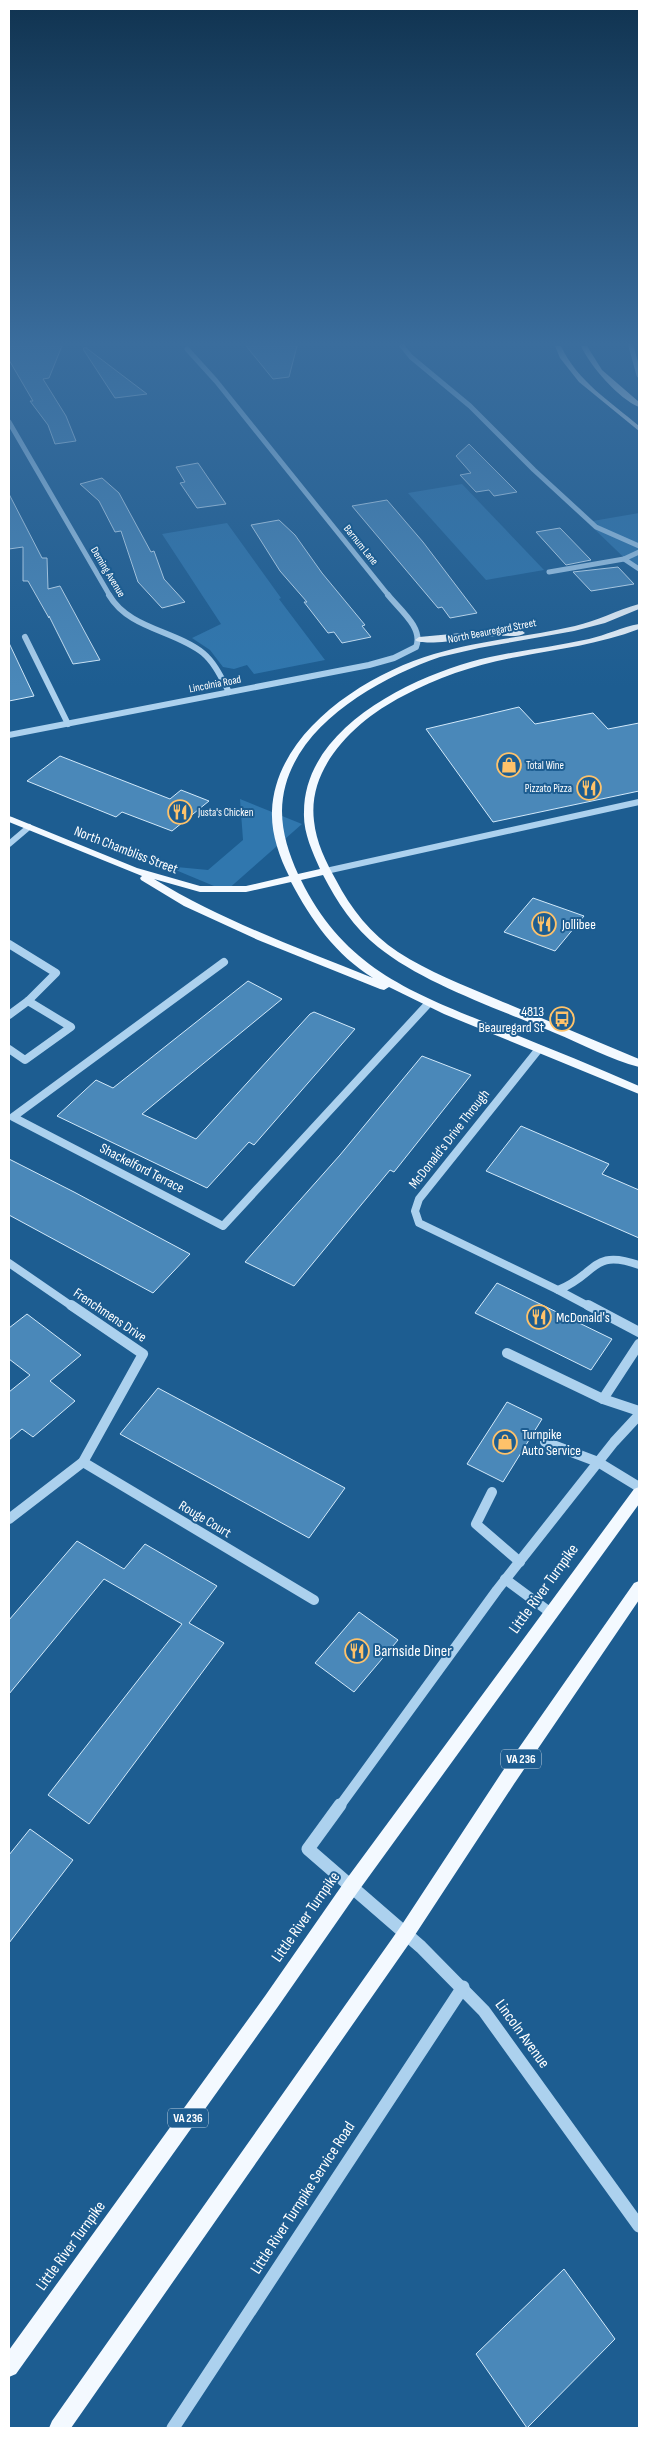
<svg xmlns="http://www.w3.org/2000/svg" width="648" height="2437" viewBox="0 0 648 2437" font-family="'Sofia Sans Condensed',sans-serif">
<rect width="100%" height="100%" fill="#1d5d91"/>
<!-- green -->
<g fill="#3077ae">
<path d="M462 484 544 570 486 580 408 493Z"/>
<path d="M639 513V572L587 522Z"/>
<path d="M227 523 281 598 279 599 325 660 254 674 247 665 234 669 223 667 210 650 192 638 221 624 162 534Z"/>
<path d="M240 799 302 824 226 891 166 866 208 870 243 840Z"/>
</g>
<!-- building -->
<g fill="#4a88b9" stroke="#d2e9fa">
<path d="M9 346H62L49 378 43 379 66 416 76 441 55 444 48 425 30 401H33L9 360Z"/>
<path d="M246 346H297L289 377 273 379Z"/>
<path d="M85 347 147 394 115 398 83 349Z"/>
<path d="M469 444 517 492 494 496 489 490 476 492 460 475 471 473 456 456Z"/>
<path d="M198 463 226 504 197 508 180 483 185 482 176 467Z"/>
<path d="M102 478 119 493 151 552 154 551 164 579 185 602 162 608 138 582 121 531 115 532 99 501 80 484Z"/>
<path d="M9 494 42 558H47L48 589 60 586 100 660 73 664 49 616V618L28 581H23V547L9 549Z"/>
<path d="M387 500 423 542 477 613 450 618 442 607 438 608 352 506Z"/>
<path d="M279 520 295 535 322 573 365 625 362 626 371 637 342 643 334 632 328 633 304 602H307L280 571 251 525Z"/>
<path d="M560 528 591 560 566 565 536 532Z"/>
<path d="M618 567 634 584 591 591 573 572Z"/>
<path d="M9 643 34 696 9 701Z"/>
<path d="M519 707 535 724 593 713 608 729 639 723V791L493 822 426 729Z"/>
<path d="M60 756 170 799 181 790 209 801 172 831 122 812 116 817 27 781Z"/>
<path d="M533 898 584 916 555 951 504 932Z"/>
<path d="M248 981 282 999 142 1114 196 1139 310 1014 314 1012 355 1029 254 1145 249 1142 207 1188 57 1116 96 1080 113 1088Z"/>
<path d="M422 1056 471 1075 394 1172 390 1170 294 1286 245 1262 340 1155Z"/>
<path d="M521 1126 609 1164 602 1174 639 1190V1238L486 1171Z"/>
<path d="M9 1159 74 1192 190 1254 153 1293 9 1215Z"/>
<path d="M497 1283 612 1339 591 1370 475 1313Z"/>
<path d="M27 1314 81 1355 50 1381 75 1401 33 1437 22 1429 9 1440V1392L30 1375 9 1359V1328Z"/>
<path d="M158 1388 345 1488 309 1538 120 1434Z"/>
<path d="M507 1402 542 1419 503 1482 467 1464Z"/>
<path d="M77 1541 124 1569 145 1544 217 1586 189 1623 224 1643 89 1824 48 1795 182 1624 104 1579 9 1694V1620Z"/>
<path d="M359 1612 398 1640 354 1692 315 1663Z"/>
<path d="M30 1829 73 1860 9 1943V1855Z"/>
<path d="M564 2269 615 2339 527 2428 476 2354Z"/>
</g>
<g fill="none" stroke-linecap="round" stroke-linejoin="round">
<!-- minor-far4 -->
<g stroke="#acd1ee" stroke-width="5">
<path d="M402 346 411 357 470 406 534 470 596 527 639 546"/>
<path d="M631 346 639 375"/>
<path d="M187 349 216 381 389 596"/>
<path d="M9 422 110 596"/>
<path d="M639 552 624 559 639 569"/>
<path d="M549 572 624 559"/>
</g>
<!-- minor-far3 -->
<g stroke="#acd1ee" stroke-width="6">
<path d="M109 595C129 629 174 630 203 653 215 663 222 679 229 692"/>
<path d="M25 637 68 724"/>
<path d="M9 735 369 665 394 658 416 647C424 628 399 609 388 595"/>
<path d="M9 844 29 827"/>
<path d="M326 871 639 802"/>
</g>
<!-- minor-far2 -->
<g stroke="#acd1ee" stroke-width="8">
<path d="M9 944 56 973 28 1001 9 1015"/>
<path d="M224 962 13 1117 223 1226 428 1004"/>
<path d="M9 1049 25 1060 71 1027 28 1001"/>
<path d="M539 1049 419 1199 415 1211 419 1223 558 1290"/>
<path d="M9 1263 73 1307"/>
<path d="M590 1307 558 1290C597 1275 591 1248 639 1265"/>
</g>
<!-- minor-far1 -->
<g stroke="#acd1ee" stroke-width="10">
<path d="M588 1305 639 1332"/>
<path d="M507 1353 603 1399 639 1411"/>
<path d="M603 1399 639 1344"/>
<path d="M545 1442 598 1462 639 1487"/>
<path d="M83 1462 314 1600"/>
<path d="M492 1492 476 1524 520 1562"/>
<path d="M9 1519 83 1462 143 1354 71 1305"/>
<path d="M505 1579 551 1613"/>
<path d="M339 1807 497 1590 614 1442 639 1415"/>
</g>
<!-- minor -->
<g stroke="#acd1ee" stroke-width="13">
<path d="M340 1805 308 1849 421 1947 484 2011 639 2226"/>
<path d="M173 2428 463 1987"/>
</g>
<!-- major -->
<g fill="#f3f9ff" fill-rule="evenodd">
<path d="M555 346H561C577 381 611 402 639 426V431L579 382 560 358Z"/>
<path d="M581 346H587L602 370 639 402V407C619 399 590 366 581 346Z"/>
<path d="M639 604V609L605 623 574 631 479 648 440 657C374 680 283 731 282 811 282 833 289 854 298 874L320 869C312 851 303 832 304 812 304 731 404 681 470 662 509 651 549 648 589 639 606 635 622 627 639 624V629C600 644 559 649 517 657 477 664 439 677 403 696 358 719 307 765 314 821 316 842 326 862 336 880 351 909 371 934 398 952 429 972 463 985 496 999 544 1019 591 1039 639 1059V1067C611 1060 582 1044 555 1033 499 1009 424 984 378 947 354 928 337 902 323 875L301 880C345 970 415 994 502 1029 548 1048 594 1066 639 1086V1094L444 1014 389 987 384 990 380 989 258 940 184 906 141 880 140 878 142 876 9 822V816L12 817 137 868 200 886H246L289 876C279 856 271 833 272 811 275 732 366 674 434 654 480 640 528 637 575 626 597 621 617 610 639 604ZM154 879 200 892H246L291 882C311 920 336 955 373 978 298 948 223 921 154 879Z"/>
<path d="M495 630H521L525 633C519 638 504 635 495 636 480 637 424 647 415 640L419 637Z"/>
<path d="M639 1487V1504L357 1893 277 2008 16 2374 9 2377V2350L265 1996 345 1881 634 1489Z"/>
<path d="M639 1581V1600L514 1784 413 1938 71 2428H49L52 2421 401 1926 502 1772 634 1583Z"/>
</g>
</g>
<!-- sky -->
<linearGradient id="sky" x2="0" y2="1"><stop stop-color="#103350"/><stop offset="0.5" stop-color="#3a6d9d"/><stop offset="1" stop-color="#3a6d9d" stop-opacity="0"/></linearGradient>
<rect width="648" height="687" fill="url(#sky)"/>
<!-- icons -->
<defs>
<g id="shop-ring" transform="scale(1.25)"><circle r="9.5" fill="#1d5d91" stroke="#fec26a" stroke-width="1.5"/><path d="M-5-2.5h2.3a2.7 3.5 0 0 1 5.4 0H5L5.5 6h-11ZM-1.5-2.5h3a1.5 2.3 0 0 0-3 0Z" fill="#fec26a"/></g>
<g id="restaurant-ring" transform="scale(1.25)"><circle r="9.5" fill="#1d5d91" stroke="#fec26a" stroke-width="1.5"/><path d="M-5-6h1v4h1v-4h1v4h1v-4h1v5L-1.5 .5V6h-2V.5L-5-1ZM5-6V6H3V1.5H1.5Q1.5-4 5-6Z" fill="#fec26a"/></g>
<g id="bus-ring" transform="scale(1.25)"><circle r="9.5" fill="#1d5d91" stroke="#fec26a" stroke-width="1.5"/><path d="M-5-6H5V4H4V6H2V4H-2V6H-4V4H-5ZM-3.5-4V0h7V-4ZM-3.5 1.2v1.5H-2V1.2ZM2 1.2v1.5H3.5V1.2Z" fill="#fec26a"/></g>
</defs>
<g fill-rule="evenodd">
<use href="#shop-ring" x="509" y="765"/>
<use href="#restaurant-ring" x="589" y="788"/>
<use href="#restaurant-ring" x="180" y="812"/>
<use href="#restaurant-ring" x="544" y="924"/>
<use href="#bus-ring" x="562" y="1019"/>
<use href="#restaurant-ring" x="539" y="1317"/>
<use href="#shop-ring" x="505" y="1442"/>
<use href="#restaurant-ring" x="357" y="1651"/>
</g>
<g text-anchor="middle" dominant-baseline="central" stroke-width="4" stroke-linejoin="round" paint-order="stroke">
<!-- far-street labels -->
<g font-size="11" fill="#fff" stroke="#1d5d91">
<text transform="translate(361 545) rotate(51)">Barnum Lane</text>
<text transform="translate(108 572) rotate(59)">Deming Avenue</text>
<text transform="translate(492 631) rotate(-11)">North Beauregard Street</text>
<text transform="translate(215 684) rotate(-11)">Lincolnia Road</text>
</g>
<!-- far-poi labels -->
<g font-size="11" fill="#fff" stroke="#1d5d91" text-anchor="start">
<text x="526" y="765">Total Wine</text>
<text x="572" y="788" text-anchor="end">Pizzato Pizza</text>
<text x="198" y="812">Justa's Chicken</text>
</g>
<!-- shield labels -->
<g fill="#1d5d91" stroke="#bbcede" stroke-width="1">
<rect x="501" y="1749.5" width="40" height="19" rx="4"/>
<rect x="168" y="2108.5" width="40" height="19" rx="4"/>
</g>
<g font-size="12" font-weight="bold" fill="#fff">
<text x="521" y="1759">VA 236</text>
<text x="188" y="2118">VA 236</text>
</g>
<!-- street labels -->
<g font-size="14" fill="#fff" stroke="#1d5d91">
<text transform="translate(126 850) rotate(21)">North Chambliss Street</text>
<text transform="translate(449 1139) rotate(-52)">McDonald's Drive Through</text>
<text transform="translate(142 1168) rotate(27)">Shackelford Terrace</text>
<text transform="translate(110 1315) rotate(34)">Frenchmens Drive</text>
<text transform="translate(205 1519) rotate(31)">Rouge Court</text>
</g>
<!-- poi labels -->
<g font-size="14" fill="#fff" stroke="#1d5d91" text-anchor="start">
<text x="562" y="924">Jollibee</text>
<text x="544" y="1011" text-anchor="end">4813<tspan x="544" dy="16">Beauregard St</tspan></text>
<text x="556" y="1317">McDonald's</text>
<text x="522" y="1434">Turnpike<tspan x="522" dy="16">Auto Service</tspan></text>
</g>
<!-- near-street labels -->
<g font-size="16" fill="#fff" stroke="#1d5d91">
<text transform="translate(544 1589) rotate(-54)">Little River Turnpike</text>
<text transform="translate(306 1917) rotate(-55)">Little River Turnpike</text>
<text transform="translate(522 2034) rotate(54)">Lincoln Avenue</text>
<text transform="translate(303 2198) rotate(-57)">Little River Turnpike Service Road</text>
<text transform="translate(71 2246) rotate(-54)">Little River Turnpike</text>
</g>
<!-- near-poi labels -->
<g font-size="16" fill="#fff" stroke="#1d5d91" text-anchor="start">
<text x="374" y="1651">Barnside Diner</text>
</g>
</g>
<!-- border -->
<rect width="648" height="2437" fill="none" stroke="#ffffff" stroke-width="20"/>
</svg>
